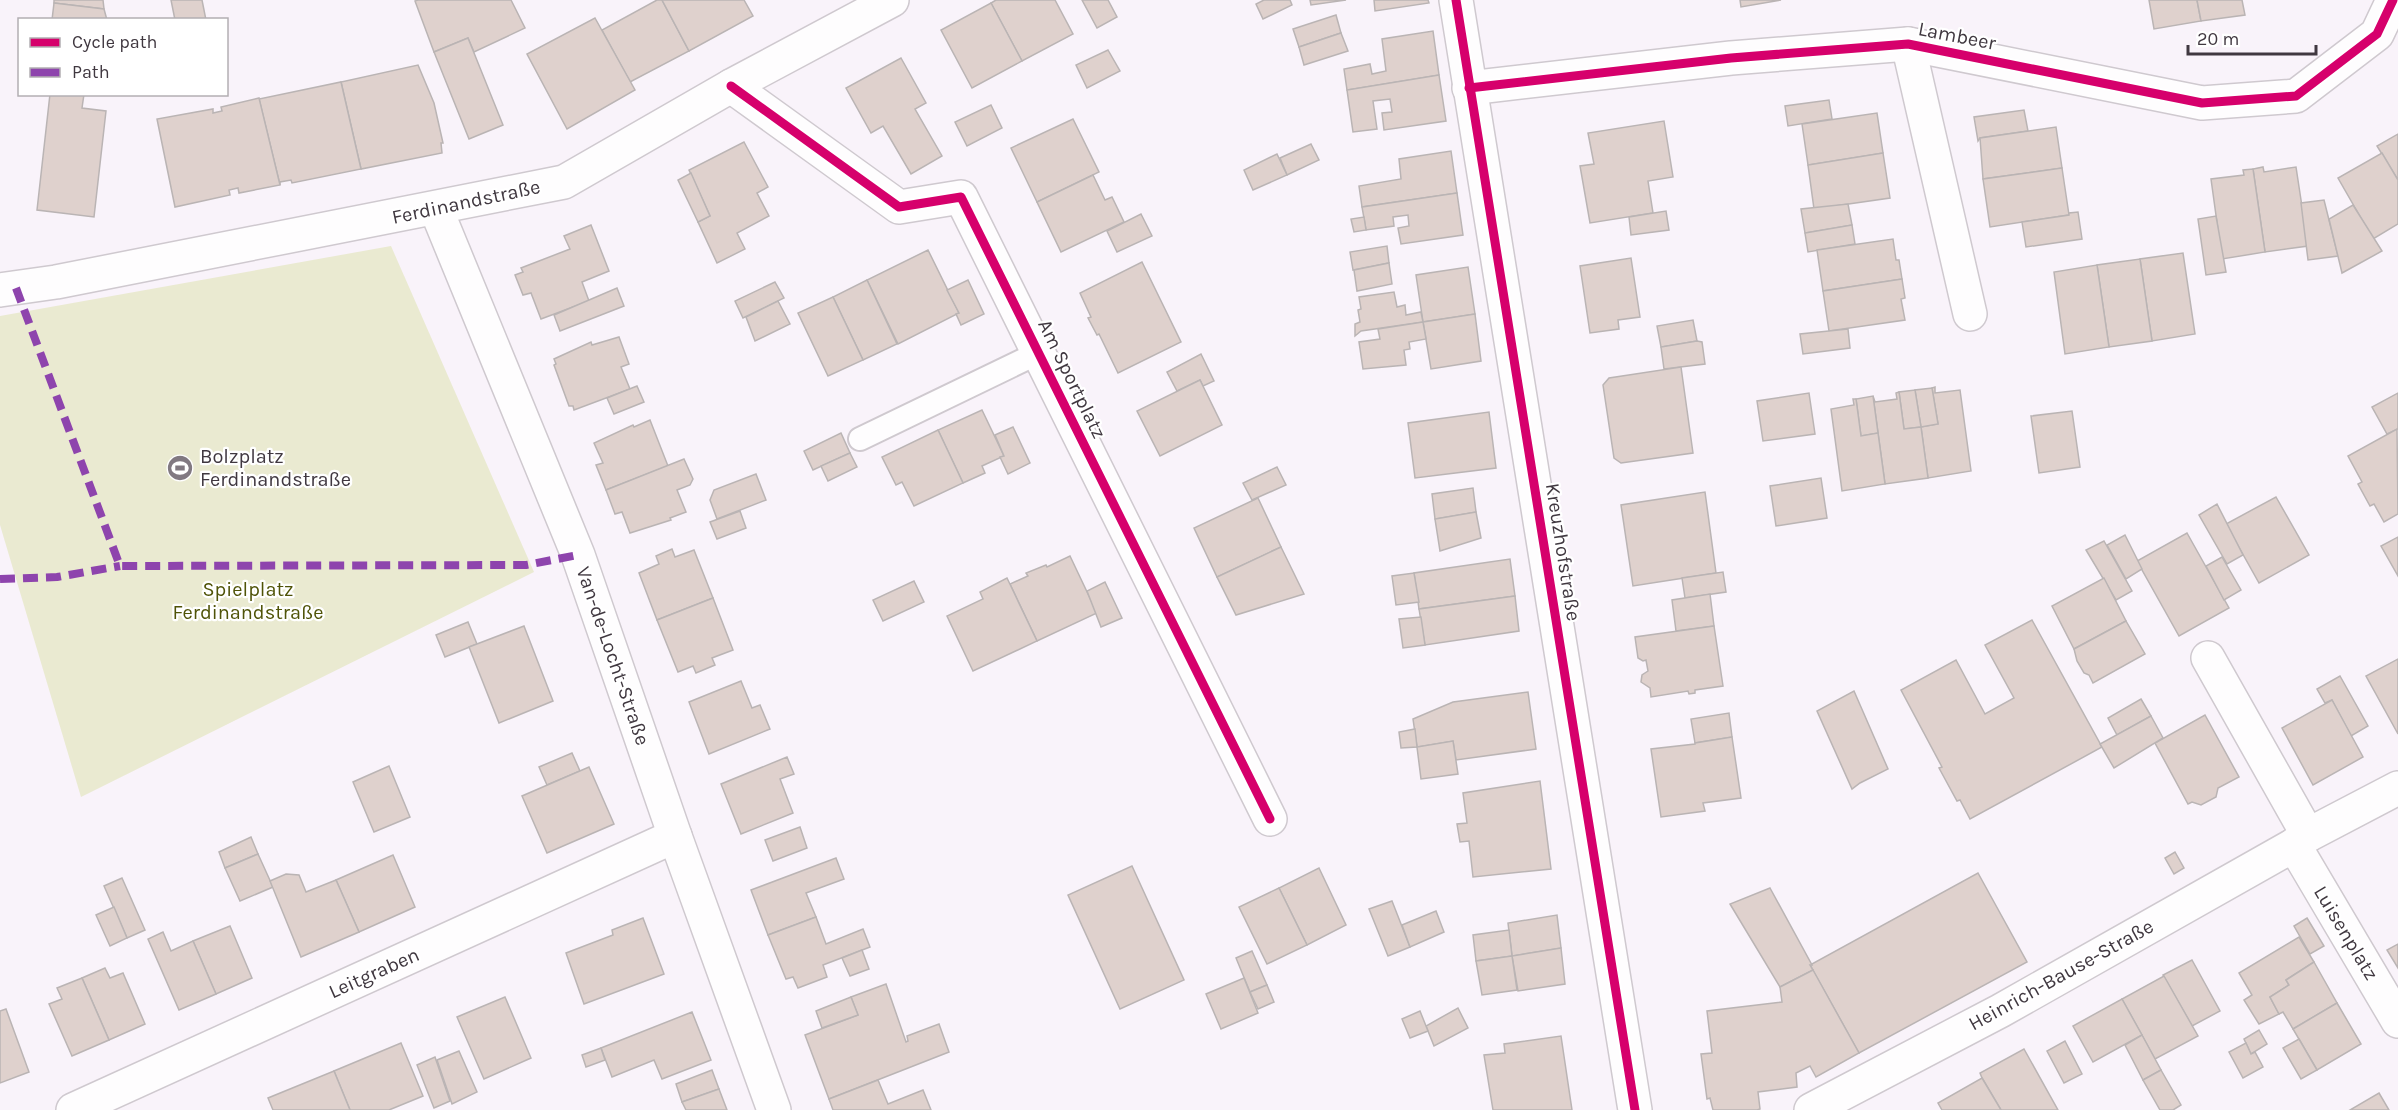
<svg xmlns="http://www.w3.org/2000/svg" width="2398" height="1110" viewBox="0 0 2398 1110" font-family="Karla,sans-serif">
<rect width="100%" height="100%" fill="#f9f3fa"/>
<!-- green -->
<path fill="#eaead1" d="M391 246 534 572 81 797 0 525V316Z"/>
<!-- building -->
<g fill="#dfd1cd" stroke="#bab4b4" stroke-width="1.5">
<path d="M54 0H103L104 9 54 3Z"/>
<path d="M171 0H202L206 20H175Z"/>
<path d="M418 0H511L525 28 474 52 468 38 434 52 415 1Z"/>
<path d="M657 0H662L689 51 630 82 602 30Z"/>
<path d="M662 0H744L753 16 689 51Z"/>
<path d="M996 0H1055L1073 34 1022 61 991 3Z"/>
<path d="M1082 0H1108L1117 17 1097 28Z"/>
<path d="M1264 0H1290L1292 5 1263 19 1256 4Z"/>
<path d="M1310 0H1346L1311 5Z"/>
<path d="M1374 0H1428L1429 3 1375 11Z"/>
<path d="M1740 0H1781L1741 7Z"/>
<path d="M2149 0H2197L2201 21 2154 29Z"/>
<path d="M2197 0H2242L2245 15 2201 21Z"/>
<path d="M54 3 104 9 107 20H52Z"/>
<path d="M991 3 1022 61 972 88 941 30Z"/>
<path d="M1336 15 1341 33 1299 47 1293 29Z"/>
<path d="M595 18 635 90 567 129 527 54Z"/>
<path d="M1433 31 1439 75 1347 90 1344 69 1370 64 1372 74 1386 71 1382 39Z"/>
<path d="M1341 33 1348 51 1304 65 1299 47Z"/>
<path d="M468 38 503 125 469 139 434 52Z"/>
<path d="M1108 50 1120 71 1087 88 1076 65Z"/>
<path d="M901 58 926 103 915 109 942 156 911 174 883 126 871 133 846 88Z"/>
<path d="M418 65 434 103 443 143H441L442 153 361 169 341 82Z"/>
<path d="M1439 75 1446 121 1384 130 1382 113 1392 112 1390 99 1373 101 1377 129 1353 132 1347 90Z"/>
<path d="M341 82 361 169 292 183 291 180 280 182V185L259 99Z"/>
<path d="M50 94H84L82 108 106 111 94 217 37 210Z"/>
<path d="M259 98 280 185 239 193 238 188 229 190 230 195 175 207 157 119 213 109V113L222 111 221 107Z"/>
<path d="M1829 100 1832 119 1788 126 1785 106Z"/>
<path d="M991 105 1002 128 967 146 955 122Z"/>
<path d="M2024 110 2028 131 1980 138 1978 141 1974 117Z"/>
<path d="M1877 113 1883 153 1808 165 1802 124Z"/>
<path d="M1073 119 1099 172 1037 202 1011 148Z"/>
<path d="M1664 121 1673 177 1648 181 1653 213 1590 223 1580 166 1594 164 1588 133Z"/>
<path d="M2056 127 2062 168 1983 179 1980 138Z"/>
<path d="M2398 134V180L2377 146Z"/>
<path d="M744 142 768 187 757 193 769 216 737 233 745 249 717 263 698 222 710 216 689 170Z"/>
<path d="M1311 144 1319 160 1287 175 1280 158Z"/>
<path d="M1451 151 1457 193 1362 207 1359 186 1401 179 1399 159Z"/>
<path d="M1883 153 1890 198 1814 209 1808 165Z"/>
<path d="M2382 153 2398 180V224L2373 239 2338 178Z"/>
<path d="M1277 154 1287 175 1253 190 1244 170Z"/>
<path d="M2263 167 2264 172 2296 167 2308 246 2265 252 2253 169Z"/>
<path d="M2062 168 2069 215 1990 227 1983 179Z"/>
<path d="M2253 169 2265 252 2222 259 2211 179 2244 175 2243 170Z"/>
<path d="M691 173 710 216 698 222 678 180Z"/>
<path d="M1093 175 1105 200 1112 197 1124 222 1061 252 1037 202Z"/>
<path d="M1457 193 1463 235 1401 244 1398 228 1409 226 1408 215 1393 217 1394 226 1366 230 1362 207Z"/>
<path d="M2324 200 2338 256 2308 260 2301 203Z"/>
<path d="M1848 204 1852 225 1805 233 1801 209Z"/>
<path d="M2353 205 2382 251 2342 273 2329 219Z"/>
<path d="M1666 211 1669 230 1631 235 1629 217Z"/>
<path d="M2078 212 2082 239 2026 247 2022 222 2069 215V213Z"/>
<path d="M1141 214 1152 236 1117 252 1107 231Z"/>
<path d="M2216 216 2226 272 2206 275 2198 219Z"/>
<path d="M1364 217 1366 230 1354 232 1351 219Z"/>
<path d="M591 225 609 271 582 282 589 301 541 319 531 293 523 295 515 275 523 272 521 268 570 249 564 236Z"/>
<path d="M1852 225 1855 244 1808 252 1805 233Z"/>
<path d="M1893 239 1896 260H1899L1902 279 1823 291 1817 250Z"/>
<path d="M1387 246 1389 263 1353 270 1350 252Z"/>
<path d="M928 250 959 313 898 344 867 280Z"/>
<path d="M2183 253 2195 334 2152 341 2140 259Z"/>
<path d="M1631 258 1640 317 1618 320 1619 329 1590 333 1580 266Z"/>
<path d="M2140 259 2152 341 2109 347 2097 265Z"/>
<path d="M1142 262 1181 342 1118 373 1099 334 1097 335 1088 318 1091 317 1080 293Z"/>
<path d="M1389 263 1392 284 1357 291 1354 270Z"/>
<path d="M2097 265 2109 347 2065 354 2054 272Z"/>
<path d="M1468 267 1475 314 1423 322 1416 275Z"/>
<path d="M1902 279 1905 298 1901 299 1905 320 1829 331 1823 291Z"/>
<path d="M867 280 897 344 863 360 833 297Z"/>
<path d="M968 280 984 314 961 325 956 314 959 313 947 290Z"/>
<path d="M775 282 784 298 743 318 735 301Z"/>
<path d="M617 288 624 306 560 331 554 315Z"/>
<path d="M1394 292 1397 307 1405 305 1406 315 1421 312 1423 322 1361 331 1355 336V324L1360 322 1358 310 1361 309 1359 297Z"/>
<path d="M833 297 863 360 828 376 798 313Z"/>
<path d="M778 301 790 324 755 341 746 317Z"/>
<path d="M1475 314 1481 361 1431 369 1423 322Z"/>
<path d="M1693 320 1697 341 1661 347 1657 326Z"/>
<path d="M1423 322 1426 339 1409 342 1410 349 1404 350 1406 365 1363 369 1359 342 1380 339 1378 329Z"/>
<path d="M1848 329 1850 348 1803 354 1800 334Z"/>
<path d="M619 337 629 364 621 367 630 389 574 410 573 406H569L554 365 556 364 554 359 591 342 592 345Z"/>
<path d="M1697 341 1702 342 1705 364 1664 369 1661 347Z"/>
<path d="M1201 354 1214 381 1203 386 1200 380 1177 391 1167 372Z"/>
<path d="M1681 367 1693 453 1621 463 1614 458 1603 385 1609 378Z"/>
<path d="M1200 380 1222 425 1160 456 1137 411Z"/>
<path d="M637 386 644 402 614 414 607 398Z"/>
<path d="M1935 387V393L1960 390 1971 471 1928 478 1921 427 1938 424 1932 388Z"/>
<path d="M1932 388 1938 424 1921 427 1915 390Z"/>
<path d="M1915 390 1921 427 1904 429 1899 392Z"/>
<path d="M1899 392 1904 429 1921 427 1928 478 1885 484 1873 396 1875 402 1897 399 1896 393Z"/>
<path d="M1809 393 1815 434 1763 441 1757 401Z"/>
<path d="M2398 393V429L2387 434 2372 407Z"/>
<path d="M1873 396 1878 433 1861 436 1856 399Z"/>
<path d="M1853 399H1856L1861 436 1878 433 1885 484 1842 491 1831 409 1854 405Z"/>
<path d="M982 410 1004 456 982 466 985 473 963 483 938 430Z"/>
<path d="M2072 411 2080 467 2039 473 2031 416Z"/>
<path d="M1489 412 1496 468 1415 478 1408 423Z"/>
<path d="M650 420 668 466 606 490 596 465 603 463 594 443 633 425 634 427Z"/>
<path d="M1013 427 1030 463 1008 474 1000 457 1004 456 995 435Z"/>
<path d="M2397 429 2398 514 2384 522 2374 504 2370 506 2358 484 2362 482 2348 456Z"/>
<path d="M938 430 963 483 914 506 902 482 896 485 882 457Z"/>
<path d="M841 433 850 453 813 470 804 451Z"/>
<path d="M850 453 857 467 828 481 821 466Z"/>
<path d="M684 459 693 479 690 485 677 490 686 512 670 518 671 520 630 533 622 512 615 514 606 490Z"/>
<path d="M1277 467 1286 485 1252 500 1243 483Z"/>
<path d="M756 474 766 500 717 519 710 500 714 490Z"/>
<path d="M1821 478 1827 518 1776 526 1770 486Z"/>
<path d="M1473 488 1476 512 1435 519 1432 494Z"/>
<path d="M1705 492 1716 573 1633 586 1621 505Z"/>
<path d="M2276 497 2309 555 2259 583 2226 524Z"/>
<path d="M1258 498 1281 547 1217 577 1194 528Z"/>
<path d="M2217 504 2243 555 2227 564 2199 515Z"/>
<path d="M740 511 746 528 717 539 710 522Z"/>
<path d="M1476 512 1481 538 1440 551 1435 519Z"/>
<path d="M2187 533 2229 608 2179 636 2137 561Z"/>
<path d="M2125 535 2142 569 2126 579 2107 545Z"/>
<path d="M2398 537V576L2381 546Z"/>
<path d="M2104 541 2132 591 2116 600 2086 550Z"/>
<path d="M1281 547 1304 594 1236 615 1217 577Z"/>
<path d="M672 549 675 557 694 550 713 598 657 620 639 573 659 564 656 556Z"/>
<path d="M1070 556 1097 613 1037 641 1010 584 1028 576 1026 573 1046 565 1047 567Z"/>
<path d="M2222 557 2241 590 2224 600 2206 566Z"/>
<path d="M1510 559 1515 596 1419 609 1414 573Z"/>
<path d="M1723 572 1726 592 1685 598 1682 578Z"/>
<path d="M1414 573 1419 602 1396 605 1392 576Z"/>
<path d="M1007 578 1037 641 973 671 947 616 983 599 980 592Z"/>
<path d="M2104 578 2126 621 2074 649 2052 606Z"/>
<path d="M914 581 924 602 883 621 873 600Z"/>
<path d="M1105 582 1122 618 1101 627 1087 591Z"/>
<path d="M1710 594 1714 626 1676 631 1672 600Z"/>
<path d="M1515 596 1519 631 1425 645 1419 609Z"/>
<path d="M713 598 733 650 712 658 715 665 696 673 693 666 678 672 657 620Z"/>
<path d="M1421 617 1425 645 1403 648 1399 619Z"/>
<path d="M2032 620 2102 747 1970 819 1960 800 1957 801 1939 768 1942 767 1901 690 1956 660 1985 714 2014 698 1985 645Z"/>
<path d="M2126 621 2145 654 2093 683 2089 675 2084 673 2077 661 2074 649Z"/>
<path d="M468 622 477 644 445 657 436 635Z"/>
<path d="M524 626 553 701 499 723 469 647Z"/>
<path d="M1714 626 1723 686 1695 690V693L1689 694 1688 691 1651 697 1650 688 1641 682 1642 675 1648 671 1646 660 1643 661 1638 658 1635 637Z"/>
<path d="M2398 659V734L2366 676Z"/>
<path d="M2340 676 2368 726 2351 736 2332 700 2325 703 2317 689Z"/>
<path d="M741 681 752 708 760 705 770 729 709 754 689 702Z"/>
<path d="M1854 691 1888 769 1860 783 1852 789 1817 711Z"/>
<path d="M1528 692 1536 749 1456 760 1453 741 1417 747 1413 719 1453 702Z"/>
<path d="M2141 699 2151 716 2117 735 2108 718Z"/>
<path d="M2332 700 2363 757 2313 785 2282 728Z"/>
<path d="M1729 713 1732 737 1695 743 1691 719Z"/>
<path d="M2205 715 2239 777 2218 788 2216 797 2201 805 2192 802 2188 804 2155 743Z"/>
<path d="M2151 716 2163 738 2114 768 2100 744Z"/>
<path d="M1415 729 1417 747 1401 748 1399 732Z"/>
<path d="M1732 737 1741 798 1703 803 1705 811 1661 817 1651 749 1695 744V743Z"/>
<path d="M1453 741 1458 774 1421 779 1417 747Z"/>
<path d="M572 753 580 771 547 785 539 767Z"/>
<path d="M787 757 794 774 780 779 793 813 741 834 721 784Z"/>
<path d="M389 766 410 817 374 832 353 782Z"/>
<path d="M589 767 614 824 547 853 522 796Z"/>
<path d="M1540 781 1551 869 1473 877 1469 841 1460 842 1457 824 1467 823 1463 793Z"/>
<path d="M800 827 807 848 773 861 765 840Z"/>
<path d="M251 837 258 854 225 868 219 852Z"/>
<path d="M2175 852 2184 868 2174 874 2165 858Z"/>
<path d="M258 854 273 887 240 901 225 868Z"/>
<path d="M393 855 415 907 359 932 336 880Z"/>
<path d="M836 858 844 879 806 893 816 917 768 935 751 890Z"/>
<path d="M1132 866 1184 980 1120 1009 1068 895Z"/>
<path d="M1319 868 1346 925 1307 945 1279 888Z"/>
<path d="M1978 873 2027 962 1859 1053 1810 965Z"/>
<path d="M286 874 299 875 306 892 336 880 359 932 301 957 270 881Z"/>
<path d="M122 878 145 930 127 938 104 886Z"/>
<path d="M1279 888 1307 945 1267 964 1239 907Z"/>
<path d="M1770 888 1812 965H1810L1813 970 1780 987 1730 904Z"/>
<path d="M1392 901 1410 947 1388 956 1369 909Z"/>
<path d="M114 907 127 938 110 946 96 915Z"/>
<path d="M1436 911 1444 932 1410 947 1402 925Z"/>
<path d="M1557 915 1561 948 1512 956 1508 923Z"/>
<path d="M816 917 826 944 863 929 870 947 823 965 827 977 798 988 793 977 786 979 768 935Z"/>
<path d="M643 918 664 974 584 1004 566 953 613 935 612 930Z"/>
<path d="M2307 918 2324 946 2310 954 2294 926Z"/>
<path d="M230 926 252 978 216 994 193 941Z"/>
<path d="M1509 930 1512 956 1476 961 1473 935Z"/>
<path d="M163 932 171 951 193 941 216 994 179 1010 148 939Z"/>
<path d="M2299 937 2314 962 2286 980 2289 985 2270 997 2279 1014 2259 1024 2244 1000 2252 995 2239 973Z"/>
<path d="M2398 944V968L2387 950Z"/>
<path d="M1561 948 1565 984 1518 991 1512 956Z"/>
<path d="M862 950 869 969 850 976 842 958Z"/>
<path d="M1252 951 1267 985 1250 992 1236 958Z"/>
<path d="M1512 956 1517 990 1482 995 1476 961Z"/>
<path d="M2192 960 2220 1011 2192 1026 2163 975Z"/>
<path d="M2314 962 2337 1003 2293 1029 2283 1012 2279 1014 2270 997 2289 985 2286 980Z"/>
<path d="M105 968 110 978 123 973 145 1024 109 1040 82 978Z"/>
<path d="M1813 970 1859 1053 1816 1077 1810 1066 1796 1073 1797 1087 1758 1092 1760 1109 1757 1110H1713L1710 1098 1707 1099 1701 1054 1712 1053 1707 1011 1782 1002 1780 987Z"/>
<path d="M2164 976 2198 1036 2155 1059 2122 999Z"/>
<path d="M82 978 109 1040 72 1056 49 1004 62 999 57 988Z"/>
<path d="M1244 978 1258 1013 1221 1029 1206 994Z"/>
<path d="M886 984 906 1042 908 1041 907 1036 939 1024 949 1052 829 1099 805 1035 858 1015 851 997Z"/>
<path d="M1267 985 1274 1002 1258 1009 1250 992Z"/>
<path d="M505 997 531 1058 484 1079 457 1017Z"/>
<path d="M851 997 858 1015 822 1028 816 1011Z"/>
<path d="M2122 999 2142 1035 2093 1062 2073 1026Z"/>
<path d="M2337 1003 2361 1044 2317 1070 2293 1029Z"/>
<path d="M1458 1008 1468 1028 1434 1046 1426 1026Z"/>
<path d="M6 1009 29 1072 0 1083V1011Z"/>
<path d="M1420 1011 1428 1031 1410 1038 1402 1019Z"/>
<path d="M692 1012 711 1060 662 1079 654 1060 612 1077 601 1048Z"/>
<path d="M2259 1030 2267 1044 2251 1054 2244 1039Z"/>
<path d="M2142 1035 2161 1070 2143 1080 2125 1045Z"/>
<path d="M1561 1036 1572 1110H1493L1484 1055 1505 1053 1504 1044Z"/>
<path d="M2299 1039 2317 1070 2301 1079 2283 1048Z"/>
<path d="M2065 1041 2082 1074 2064 1083 2047 1051Z"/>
<path d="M401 1043 423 1096 389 1110H350L334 1071Z"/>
<path d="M2246 1043 2251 1054 2255 1052 2263 1067 2243 1078 2229 1052Z"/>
<path d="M601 1048 605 1060 586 1067 582 1055Z"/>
<path d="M2024 1049 2058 1110H2001L1982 1078 1980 1073Z"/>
<path d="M459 1051 477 1092 452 1104 437 1060Z"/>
<path d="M435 1057 450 1101 434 1108 417 1065Z"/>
<path d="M712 1070 719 1089 682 1102 676 1084Z"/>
<path d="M2161 1070 2181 1105 2173 1110H2160L2143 1080Z"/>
<path d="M334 1071 350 1110H273L268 1098Z"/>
<path d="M1982 1078 2001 1110H1942L1938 1103Z"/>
<path d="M878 1080 888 1104 923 1090 931 1110H833L829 1099Z"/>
<path d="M719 1089 727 1110H686L682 1102Z"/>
<path d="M2379 1093 2389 1110H2350Z"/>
</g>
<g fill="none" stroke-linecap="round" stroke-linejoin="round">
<!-- lane casing -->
<g stroke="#cfc9cf" stroke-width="26">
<path id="lane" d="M860 439 1038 353"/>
</g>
<!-- street casing -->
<g stroke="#cfc9cf" stroke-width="36">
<g id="street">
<path d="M1908 44 1970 314"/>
<path d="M731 86 899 207 961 197 1270 819"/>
<path d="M1469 88 1731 58 1908 44 2202 103 2296 96 2377 34 2393 0"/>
<path d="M436 209 578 555 675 836 774 1110"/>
<path d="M0 290 56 282 564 182 731 86 892 0"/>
<path d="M2208 658 2308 835"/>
<path d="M2294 845 2398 1021"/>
<path d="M73 1110 675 836"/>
<path d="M1811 1110 2000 1011 2294 845 2308 835 2398 788"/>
</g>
</g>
<!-- secondary casing -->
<g stroke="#cfc9cf" stroke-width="36">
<path id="secondary" d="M1456 0 1635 1110"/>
</g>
<!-- lane -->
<use href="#lane" stroke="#fefdfe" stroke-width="22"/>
<!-- street -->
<use href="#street" stroke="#fefdfe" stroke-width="33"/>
<!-- secondary -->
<use href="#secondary" stroke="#fefdfe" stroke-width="33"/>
<!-- quiet -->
<g stroke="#8e44ad" stroke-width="8" stroke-dasharray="15 8" stroke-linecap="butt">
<path d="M16 288 120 566 526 565 578 555"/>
<path d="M0 579 57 577 120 566"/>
</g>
<!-- cycleway casing -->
<g stroke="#fff" stroke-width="13">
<g id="cycleway">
<path d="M1456 0 1635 1110"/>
<path d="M731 86 899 207 961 197 1270 819"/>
<path d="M1469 88 1731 58 1908 44 2202 103 2296 96 2377 34 2393 0"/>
</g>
</g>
<!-- cycleway -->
<use href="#cycleway" stroke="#d6006c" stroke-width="9"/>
</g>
<!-- icons -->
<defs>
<g id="stadium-disc" transform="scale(1.35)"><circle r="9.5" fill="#817981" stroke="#fff"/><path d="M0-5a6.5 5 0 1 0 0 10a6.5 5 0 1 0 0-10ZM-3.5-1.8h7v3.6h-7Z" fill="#fff"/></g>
</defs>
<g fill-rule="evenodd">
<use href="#stadium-disc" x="180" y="468"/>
</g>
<g text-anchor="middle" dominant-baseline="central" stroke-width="4.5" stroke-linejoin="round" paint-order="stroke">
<!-- street labels -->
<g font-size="20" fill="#403840" stroke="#fff">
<text transform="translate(1957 36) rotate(11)">Lambeer</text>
<text transform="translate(466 202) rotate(-12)">Ferdinandstraße</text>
<text transform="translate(1072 379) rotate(64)">Am Sportplatz</text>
<text transform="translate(1563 552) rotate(81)">Kreuzhofstraße</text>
<text transform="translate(613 656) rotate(71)">Van-de-Locht-Straße</text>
<text transform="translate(2346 933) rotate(59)">Luisenplatz</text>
<text transform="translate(374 973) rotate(-24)">Leitgraben</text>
<text transform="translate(2061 975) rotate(-29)">Heinrich-Bause-Straße</text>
</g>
<!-- poi labels -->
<g font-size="20" fill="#403840" stroke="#fff" text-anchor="start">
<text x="200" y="456">Bolzplatz<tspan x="200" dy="23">Ferdinandstraße</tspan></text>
</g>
<!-- park labels -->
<g font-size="20" fill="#4f5307" stroke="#fff">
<text x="248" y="589">Spielplatz<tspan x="248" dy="23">Ferdinandstraße</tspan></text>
</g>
</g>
<!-- legend -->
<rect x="18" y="18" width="210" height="78" fill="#ffffff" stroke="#b3afb3" stroke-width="1.5"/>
<rect x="30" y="38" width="30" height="9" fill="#d6006c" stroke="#b3afb3" stroke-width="1.5"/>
<text x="72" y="48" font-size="18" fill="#403840">Cycle path</text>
<rect x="30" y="68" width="30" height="9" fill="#8e44ad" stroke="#b3afb3" stroke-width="1.5"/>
<text x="72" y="78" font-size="18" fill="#403840">Path</text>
<!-- scale -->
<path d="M2188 45v9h128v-9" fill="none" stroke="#403840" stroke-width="3"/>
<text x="2197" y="45" font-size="18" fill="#403840" stroke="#ffffff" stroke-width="4.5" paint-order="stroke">20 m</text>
</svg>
